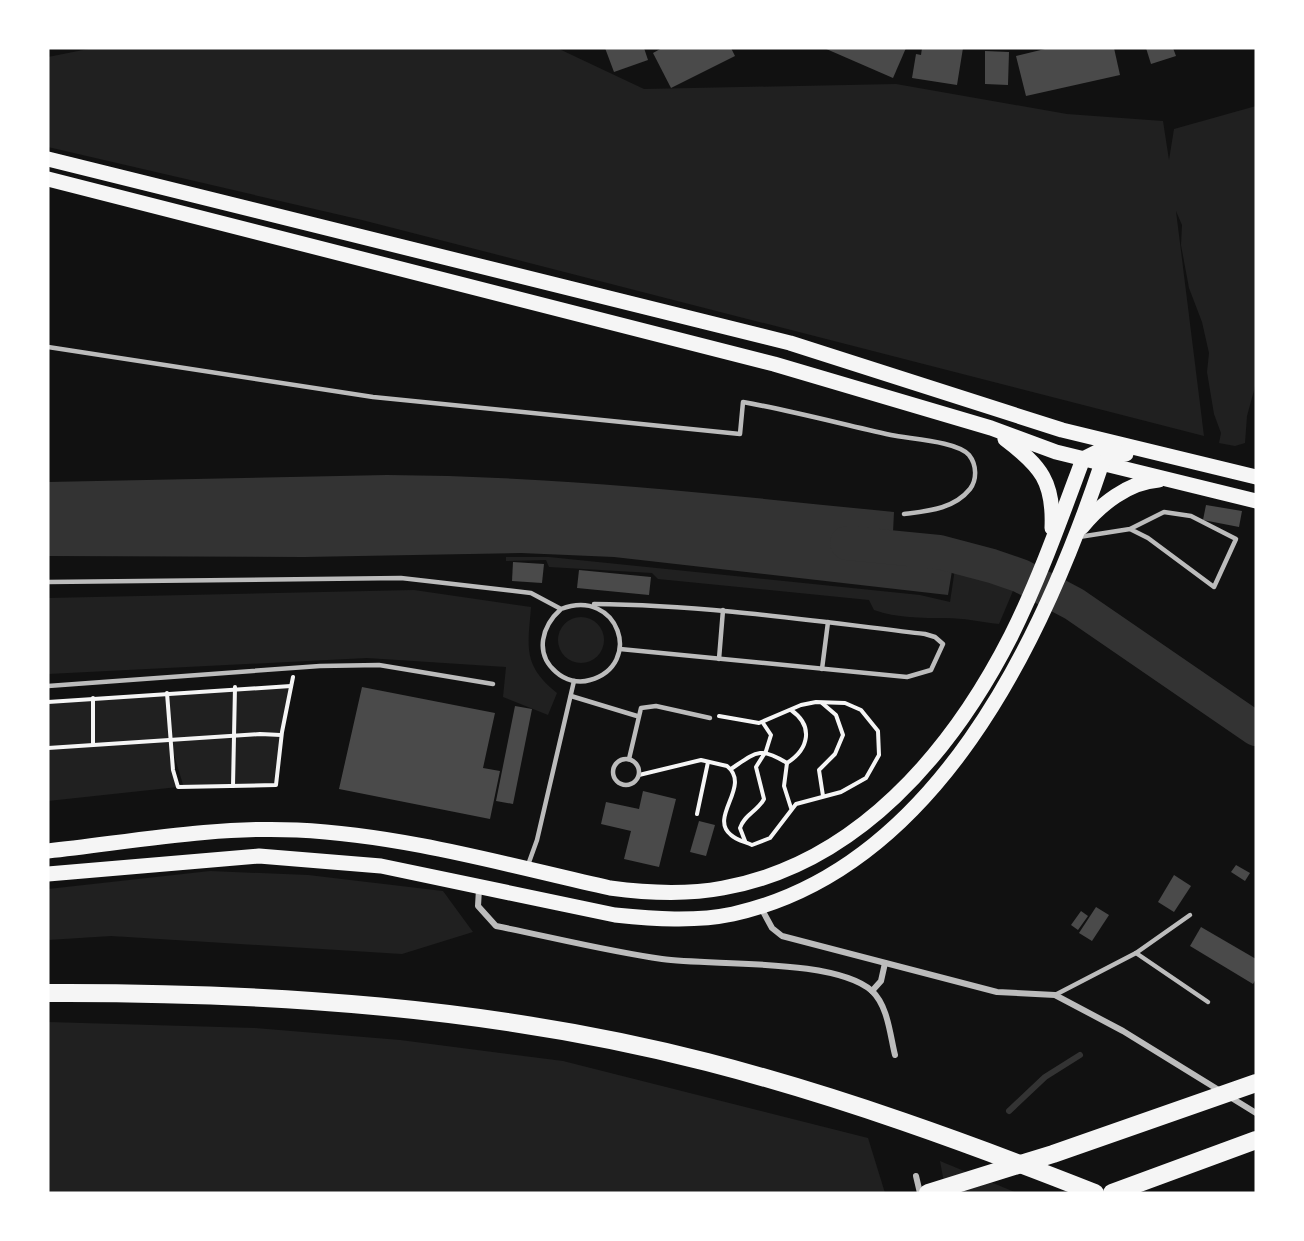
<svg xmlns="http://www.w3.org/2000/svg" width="1304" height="1241" viewBox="0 0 1304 1241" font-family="'Crimson Pro',serif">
<rect width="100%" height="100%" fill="#111"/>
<!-- green -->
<g fill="#202020">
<path d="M93 48H557L644 89 896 84 1067 114 1163 121 1169 160 1174 129 1256 106V383L1247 416 1245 443 1235 446 1219 443 1221 433 1214 414 1207 372 1209 353 1202 322 1189 288 1181 245 1182 225 1176 211 1204 436 362 220 48 147V57Z"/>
<path d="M506 557H549L920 595 950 602 956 562 1018 579 999 624C981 622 963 618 946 618 921 618 897 618 874 610L869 600 658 579 652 573 549 567 546 560 506 561Z"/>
<path d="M414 590 531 607C528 647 522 665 557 693L548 715 503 697 506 667 367 658 48 674V598Z"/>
<circle cx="581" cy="640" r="23"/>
<path d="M291 686 282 732 248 735H281L276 785 184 788 172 748 178 787 48 801V702Z"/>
<path d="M210 871 308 875 443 891 473 932 402 954 111 936 48 940V889Z"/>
<path d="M48 1022 255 1028 400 1040 563 1061 868 1138 885 1193H48Z"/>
<path d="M940 1161 1017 1193H946Z"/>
</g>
<!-- water -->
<path fill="#333" d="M387 475C556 476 725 495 894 512L892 553 954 559 948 595 614 557 521 553 304 557 48 556V482Z"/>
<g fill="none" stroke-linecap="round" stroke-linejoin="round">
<!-- stream -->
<path stroke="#333" stroke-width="6" d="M1009 1111 1045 1077 1080 1055"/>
<!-- river -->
<path stroke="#333" stroke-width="34" d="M847 543 939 552 992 566 1021 576 1074 604 1256 729"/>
</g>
<!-- building -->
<g fill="#4a4a4a">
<path d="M605 48H644L648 60 614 72Z"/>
<path d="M662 48H731L735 56 671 88 653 53Z"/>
<path d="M824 48H906L893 78Z"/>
<path d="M922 48H963L957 85 912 78 916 54 921 55Z"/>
<path d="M1049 48H1114L1120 75 1026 96 1016 56Z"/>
<path d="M1146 48H1173L1176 56 1151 64Z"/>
<path d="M985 51 1009 52 1008 85 985 84Z"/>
<path d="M1206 505 1242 511 1239 527 1203 520Z"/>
<path d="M513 562 544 564 542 583 512 581Z"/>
<path d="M579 570 651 577 649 595 577 588Z"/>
<path d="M362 687 495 713 483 768 500 771 490 819 339 789Z"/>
<path d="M515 706 532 709 513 804 496 801Z"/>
<path d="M643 791 676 799 659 867 624 859 631 831 601 824 606 802 639 809Z"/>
<path d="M699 821 715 825 706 856 690 852Z"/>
<path d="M1236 865 1250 873 1245 881 1231 872Z"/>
<path d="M1174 875 1191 886 1174 912 1158 902Z"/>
<path d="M1096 907 1109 915 1092 941 1079 933Z"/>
<path d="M1081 911 1088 916 1078 930 1071 925Z"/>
<path d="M1201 927 1256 959V979L1253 984 1190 946Z"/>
</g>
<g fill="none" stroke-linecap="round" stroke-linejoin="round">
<!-- path -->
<g stroke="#f5f5f5" stroke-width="4">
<path d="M167 693 173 770 178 787 276 785 282 732 293 677"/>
<path d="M93 698V744"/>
<path d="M48 702 291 686"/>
<path d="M822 703 836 715 843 735 835 754 819 770 823 796"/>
<path d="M48 748 260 734 281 735"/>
<path d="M787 763 784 786 791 808"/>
<path d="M731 769C756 752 760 746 787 763 809 749 814 726 791 710"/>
<path d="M639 775 701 760 727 766C752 786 708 817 731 835 736 840 746 842 752 845L770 838 796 804 841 792 866 778 879 755 878 731 861 710 845 703 816 702 801 705 759 723 719 716"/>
<path d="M233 786 235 687"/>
<path d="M697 814 708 762"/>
<path d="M745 841 740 828C744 815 758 811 764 799L756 767 766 751 771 735 763 723"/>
</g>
<!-- service -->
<g stroke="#bcbcbc" stroke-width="4.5">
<path d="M48 347 373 397 740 434 743 402C793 411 841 424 891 435 909 439 957 441 969 455 977 465 977 480 970 489 954 509 928 511 904 514"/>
<path d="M1079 537 1130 529 1164 512 1191 516 1236 539 1214 587 1148 538 1130 529"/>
<path d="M48 582 401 578 531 593 561 609C619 587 644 665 590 680 578 684 565 680 556 672 534 653 542 626 561 609"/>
<path d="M594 604C705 605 815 621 925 634L935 637 943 644 931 670 907 677 620 649"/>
<path d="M719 659 723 610"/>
<path d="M822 669 828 622"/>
<path d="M48 686 320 666 379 665 493 684"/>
<path d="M571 696 637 716"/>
<path d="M629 759 641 708 656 706 710 718"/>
<circle cx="626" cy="772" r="13"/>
<path d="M528 865 537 840 574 681"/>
<path d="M1136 953 1208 1002"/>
<path d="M1055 995 1136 953 1190 915"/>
</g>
<!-- minor -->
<g stroke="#bcbcbc" stroke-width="6">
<path d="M479 889 478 906 496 926C551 937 606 951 662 959 713 966 835 958 872 991 888 1006 890 1035 895 1055"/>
<path d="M760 906 772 928 782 936 997 992 1055 995 1123 1031 1256 1113"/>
<path d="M872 991 881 981 885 963"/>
<path d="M916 1176 920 1193"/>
</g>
<!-- primary -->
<g stroke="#f5f5f5" stroke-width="15">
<path d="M48 159 790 343 1062 430 1256 477"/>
<path d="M48 179 774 364 991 428 1056 452 1256 501"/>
<path d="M1005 439C1041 466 1054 482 1052 528"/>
<path d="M1083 459 1099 451 1126 454"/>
<path d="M1082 527C1100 505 1128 482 1159 480"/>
<path d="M48 851C130 842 215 826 297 830 403 835 507 865 610 888 647 893 686 895 723 888 857 864 952 752 1011 636 1039 580 1061 518 1083 459"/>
<path d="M48 874 259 856 381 866 615 915C654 919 695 922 733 914 935 869 1042 642 1102 463"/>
</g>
<!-- motorway -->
<g stroke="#f5f5f5" stroke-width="18">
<path d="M48 993C268 992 493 1007 707 1062 839 1096 968 1143 1095 1193"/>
<path d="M928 1193 1053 1154 1256 1083"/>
<path d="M1112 1193 1256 1140"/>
</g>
</g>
<!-- border -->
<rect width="1304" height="1241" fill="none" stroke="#ffffff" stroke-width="99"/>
</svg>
